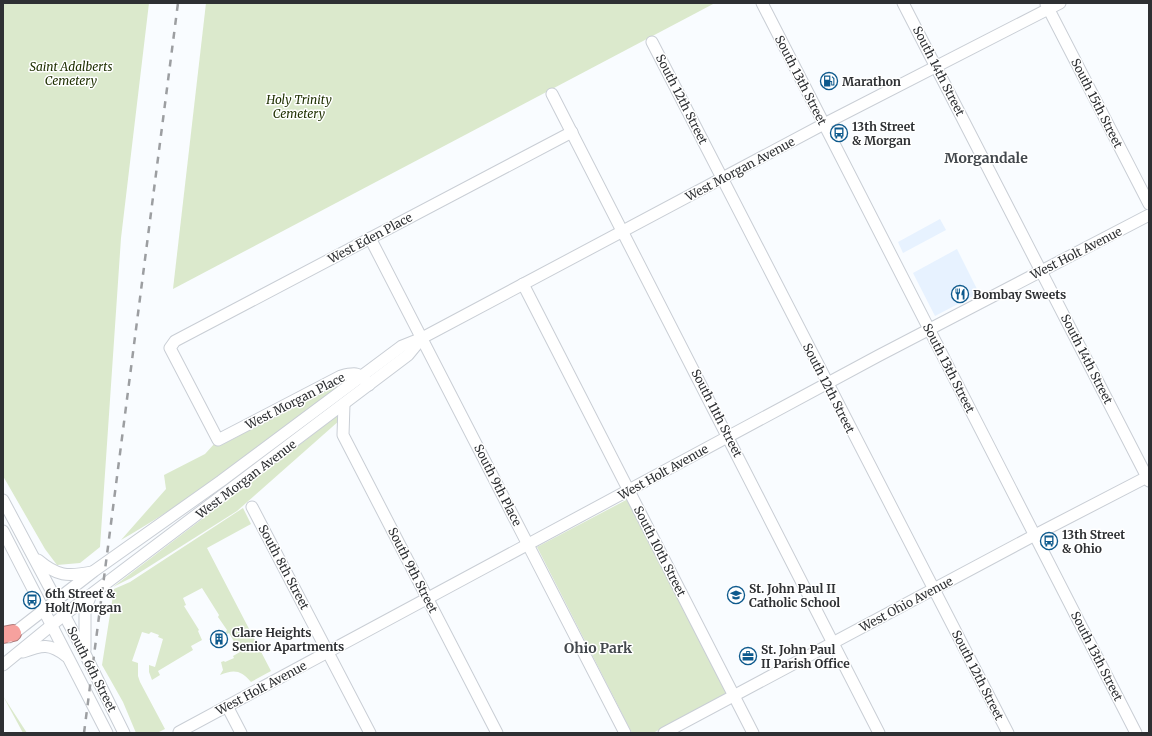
<svg xmlns="http://www.w3.org/2000/svg" width="1152" height="736" viewBox="0 0 1152 736" font-family="Merriweather,serif">
<rect width="100%" height="100%" fill="#f9fcff"/>
<!-- built -->
<g fill="#e7f2ff">
<path d="M940 219 946 230 903 253 898 242Z"/>
<path d="M957 249 979 293 935 316 913 273Z"/>
</g>
<!-- green -->
<g fill="#dbe9cc">
<path d="M3 3H149L121 238 100 547 80 563 57 565 45 549 3 476Z"/>
<path d="M206 3H715L173 289Z"/>
<path d="M343 380 344 382C271 438 201 494 121 540L166 489 164 475 205 454 215 443 220 446Z"/>
<path d="M341 413 340 420 237 511 131 578 113 587Z"/>
<path d="M628 499 728 694 653 733H632L537 547Z"/>
<path d="M243 508 251 524 207 548 271 671 251 682C241 670 234 669 220 675L223 670 221 662 224 661 225 662 234 658 233 656 240 652 229 633 227 634 226 632 227 630 218 617 219 615 202 588 183 598 186 605 184 606 199 630 198 631 202 640 191 646 193 650 158 671 160 675 152 680 149 672V665L155 667 163 639 158 637 159 635 151 632 149 634 142 632 132 661 138 663V676L140 682 165 729 157 733H136L123 702 102 665 114 589 130 582Z"/>
<path d="M3 696 27 733H23Z"/>
</g>
<g fill="none" stroke-linecap="round" stroke-linejoin="round">
<!-- minor casing -->
<g stroke="#c9ced5" stroke-width="13">
<g id="minor">
<path d="M762 3 1136 733"/>
<path d="M903 3 1149 481"/>
<path d="M1046 4 1149 204"/>
<path d="M652 42 1008 733"/>
<path d="M552 94 879 733"/>
<path d="M370 238 625 733"/>
<path d="M523 284 753 733"/>
<path d="M369 385C359 372 356 372 341 376L218 440 170 348 175 341 572 132"/>
<path d="M344 404 343 435 497 733"/>
<path d="M3 500 85 654 124 733"/>
<path d="M252 507 370 733"/>
<path d="M3 531 107 733"/>
<path d="M38 560C57 576 67 577 92 572"/>
<path d="M9 637 94 571 221 481 402 346 422 338 824 124 1060 3"/>
<path d="M85 650V610L90 597"/>
<path d="M23 652C42 645 50 643 66 656"/>
<path d="M3 665 64 615 408 355 422 338"/>
<path d="M227 706 241 733"/>
<path d="M179 732 878 356 1149 215"/>
<path d="M664 733 1035 535 1149 476"/>
</g>
</g>
<!-- highway casing -->
<g stroke="#b07979" stroke-width="18">
<path id="highway" d="M3 635 13 633"/>
</g>
<!-- minor -->
<use href="#minor" stroke="#fff" stroke-width="11"/>
<!-- highway -->
<use href="#highway" stroke="#f6a19e" stroke-width="16"/>
<!-- rail -->
<path stroke="#9c9ea1" stroke-width="2.5" stroke-dasharray="7 7" stroke-linecap="butt" d="M84 733 178 3"/>
</g>
<!-- icons -->
<defs>
<g id="fuel-ring" transform="scale(0.9)"><circle r="9.5" fill="#fff" stroke="#0e5a8d" stroke-width="1.5"/><path d="M-5.5-6h7V0h2V4h1.3V-2.5L3-4.5l.8-.8L6-3V5H2.5V1h-1V6h-7ZM-4.2-4.7v3.2H.2V-4.7Z" fill="#0e5a8d"/></g>
<g id="bus-ring" transform="scale(0.9)"><circle r="9.5" fill="#fff" stroke="#0e5a8d" stroke-width="1.5"/><path d="M-5-6H5V4H4V6H2V4H-2V6H-4V4H-5ZM-3.5-4V0h7V-4ZM-3.5 1.2v1.5H-2V1.2ZM2 1.2v1.5H3.5V1.2Z" fill="#0e5a8d"/></g>
<g id="restaurant-ring" transform="scale(0.9)"><circle r="9.5" fill="#fff" stroke="#0e5a8d" stroke-width="1.5"/><path d="M-5-6h1v4h1v-4h1v4h1v-4h1v5L-1.5 .5V6h-2V.5L-5-1ZM5-6V6H3V1.5H1.5Q1.5-4 5-6Z" fill="#0e5a8d"/></g>
<g id="school-ring" transform="scale(0.9)"><circle r="9.5" fill="#fff" stroke="#0e5a8d" stroke-width="1.5"/><path d="M0-5L7-2L0 1L-7-2ZM-4 1L0 2.5L4 1V4Q0 6-4 4Z" fill="#0e5a8d"/></g>
<g id="building-ring" transform="scale(0.9)"><circle r="9.5" fill="#fff" stroke="#0e5a8d" stroke-width="1.5"/><path d="M-4-6H4V6H1V3H-1V6H-4ZM-2.5-4.3h1.7v1.8h-1.7ZM.8-4.3h1.7v1.8H.8ZM-2.5-1h1.7V.8h-1.7ZM.8-1h1.7V.8H.8Z" fill="#0e5a8d"/></g>
<g id="office-ring" transform="scale(0.9)"><circle r="9.5" fill="#fff" stroke="#0e5a8d" stroke-width="1.5"/><path d="M-6-3h4V-5.5h4V-3h4V5H-6ZM-1-4.5V-3h2v-1.5ZM-6 0V1H6V0Z" fill="#0e5a8d"/></g>
</defs>
<g fill-rule="evenodd">
<use href="#fuel-ring" x="829" y="81"/>
<use href="#bus-ring" x="839" y="133"/>
<use href="#restaurant-ring" x="960" y="294"/>
<use href="#bus-ring" x="1049" y="541"/>
<use href="#school-ring" x="736" y="595"/>
<use href="#bus-ring" x="32" y="600"/>
<use href="#building-ring" x="219" y="639"/>
<use href="#office-ring" x="748" y="656"/>
</g>
<g text-anchor="middle" dominant-baseline="central" stroke-width="3" stroke-linejoin="round" paint-order="stroke">
<!-- park labels -->
<g font-size="12" font-style="italic" fill="#213204" stroke="#fff">
<text x="71" y="66">Saint Adalberts<tspan x="71" dy="14">Cemetery</tspan></text>
<text x="299" y="99">Holy Trinity<tspan x="299" dy="14">Cemetery</tspan></text>
</g>
<!-- street labels -->
<g font-size="12" fill="#2e3033" stroke="#fff">
<text transform="translate(939 71) rotate(63)">South 14th Street</text>
<text transform="translate(801 80) rotate(63)">South 13th Street</text>
<text transform="translate(682 99) rotate(63)">South 12th Street</text>
<text transform="translate(1097 103) rotate(63)">South 15th Street</text>
<text transform="translate(740 169) rotate(-28)">West Morgan Avenue</text>
<text transform="translate(370 238) rotate(-28)">West Eden Place</text>
<text transform="translate(1076 253) rotate(-27)">West Holt Avenue</text>
<text transform="translate(1087 359) rotate(63)">South 14th Street</text>
<text transform="translate(949 368) rotate(63)">South 13th Street</text>
<text transform="translate(829 388) rotate(63)">South 12th Street</text>
<text transform="translate(295 401) rotate(-27)">West Morgan Place</text>
<text transform="translate(717 413) rotate(63)">South 11th Street</text>
<text transform="translate(663 472) rotate(-29)">West Holt Avenue</text>
<text transform="translate(246 479) rotate(-37)">West Morgan Avenue</text>
<text transform="translate(498 485) rotate(63)">South 9th Place</text>
<text transform="translate(660 551) rotate(63)">South 10th Street</text>
<text transform="translate(284 567) rotate(62)">South 8th Street</text>
<text transform="translate(413 570) rotate(63)">South 9th Street</text>
<text transform="translate(906 604) rotate(-28)">West Ohio Avenue</text>
<text transform="translate(1097 656) rotate(63)">South 13th Street</text>
<text transform="translate(92 669) rotate(63)">South 6th Street</text>
<text transform="translate(978 675) rotate(63)">South 12th Street</text>
<text transform="translate(261 688) rotate(-28)">West Holt Avenue</text>
</g>
<!-- poi labels -->
<g font-size="12" font-weight="bold" fill="#2e3033" stroke="#fff" text-anchor="start">
<text x="842" y="81">Marathon</text>
<text x="852" y="126">13th Street<tspan x="852" dy="14">&amp; Morgan</tspan></text>
<text x="973" y="294">Bombay Sweets</text>
<text x="1062" y="534">13th Street<tspan x="1062" dy="14">&amp; Ohio</tspan></text>
<text x="749" y="588">St. John Paul II<tspan x="749" dy="14">Catholic School</tspan></text>
<text x="45" y="593">6th Street &amp;<tspan x="45" dy="14">Holt/Morgan</tspan></text>
<text x="232" y="632">Clare Heights<tspan x="232" dy="14">Senior Apartments</tspan></text>
<text x="761" y="649">St. John Paul<tspan x="761" dy="14">II Parish Office</tspan></text>
</g>
<!-- quarter labels -->
<g font-size="14" font-weight="bold" fill="#42474c" stroke="#fff">
<text x="986" y="158">Morgandale</text>
<text x="598" y="648">Ohio Park</text>
</g>
</g>
<!-- border -->
<rect width="1152" height="736" fill="none" stroke="#2e3033" stroke-width="8"/>
</svg>
